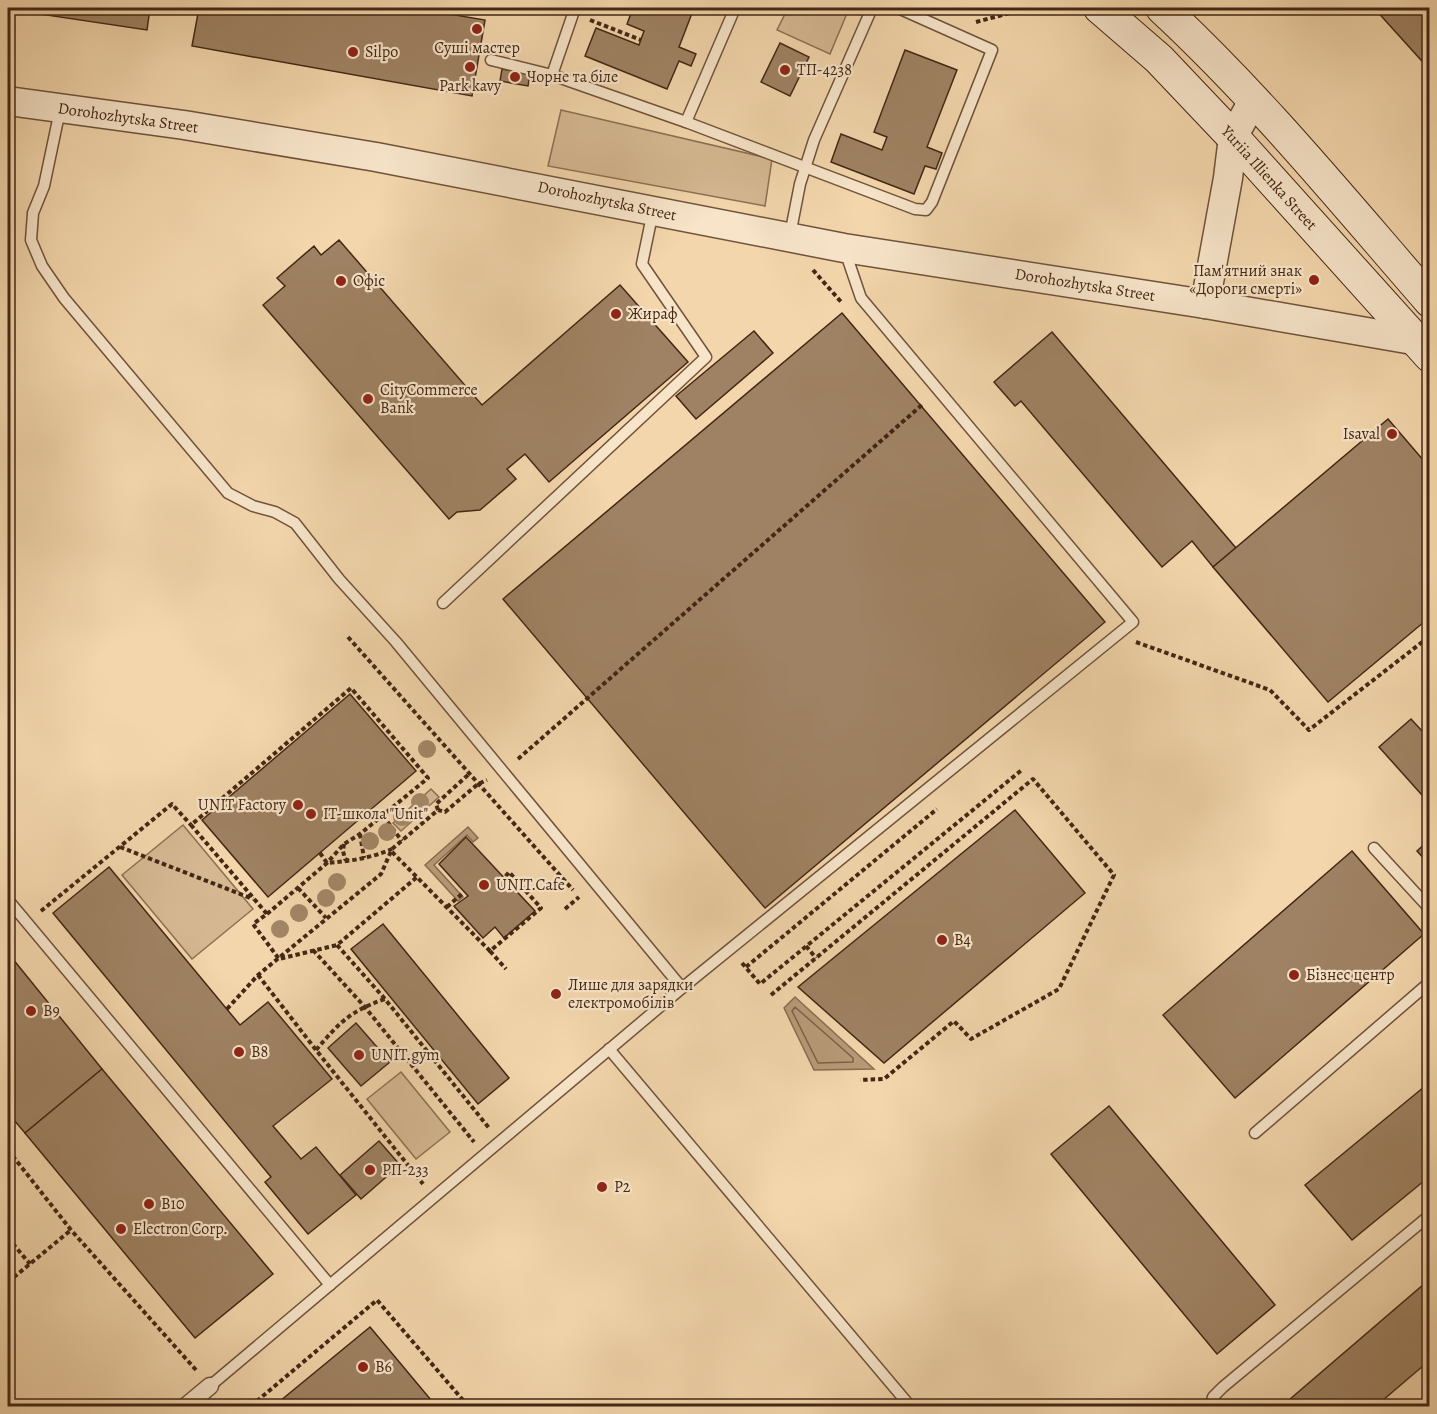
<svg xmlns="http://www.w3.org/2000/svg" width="1437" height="1414" viewBox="0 0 1437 1414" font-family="Alegreya,serif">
<rect width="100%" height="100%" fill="#f3d6ac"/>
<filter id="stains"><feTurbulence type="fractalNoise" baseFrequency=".00333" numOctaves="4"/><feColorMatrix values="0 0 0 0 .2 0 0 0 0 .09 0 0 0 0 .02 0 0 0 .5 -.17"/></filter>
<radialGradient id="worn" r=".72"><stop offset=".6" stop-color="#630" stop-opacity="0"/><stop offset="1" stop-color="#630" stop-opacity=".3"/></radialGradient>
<!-- green -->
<g fill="#d5b892" stroke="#8c7053" stroke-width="1.5">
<path d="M788 8H840L848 11 830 54 777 30Z"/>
<path d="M561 110 772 159 765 206 548 166Z"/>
<path d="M431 789 439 797 401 831 393 823Z"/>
<path d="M183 825 253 909 192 959 122 875Z"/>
<path d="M401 1072 450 1132 416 1159 367 1099Z"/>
</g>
<!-- water -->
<g fill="#b89a78" stroke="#8a6c50" stroke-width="1.5">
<path d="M468 827 478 838 473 842 467 835 434 865 463 897 458 901 425 865Z"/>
<path d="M795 997 874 1069 814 1070 784 1008Z"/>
</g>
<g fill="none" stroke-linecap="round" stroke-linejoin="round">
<!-- shore -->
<path stroke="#7e6046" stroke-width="1.5" d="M795 1007 853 1058V1062L818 1063 792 1011Z"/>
</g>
<!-- building -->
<g fill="#9f8263" stroke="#442714" stroke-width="1.5">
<path d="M27 8H150L147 30 26 12Z"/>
<path d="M199 8H414L485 20 472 96 192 46Z"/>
<path d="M633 8H694L679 47 696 54 691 66 679 61 667 89 585 56 596 28 639 45 644 31 627 24Z"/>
<path d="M1374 8H1430V70Z"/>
<path d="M780 43 809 57 790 96 761 82Z"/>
<path d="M905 50 957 70 927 147 942 153 936 169 925 166 914 194 831 162 841 134 882 150 887 137 874 132Z"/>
<path d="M502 69 530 74 528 86 500 81Z"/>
<path d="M339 240 482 405 620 285 688 362 549 482 525 454 507 469 516 479 480 510 457 512 449 519 263 305 285 286 277 278 314 246 321 255Z"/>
<path d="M842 313 1105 622 765 908 503 599Z"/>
<path d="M754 331 773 353 696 419 676 396Z"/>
<path d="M1052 332 1236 548 1213 567 1192 541 1162 567 1021 401 1015 406 994 382Z"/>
<path d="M1388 419 1430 468V617L1328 702 1213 567Z"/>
<path d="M350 694 416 771 268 897 202 820Z"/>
<path d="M1411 719 1422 731 1430 724V804L1379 747Z"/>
<path d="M1015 810 1085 893 884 1063 798 987Z"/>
<path d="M466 837 535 911 504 938 495 927 483 938 454 906 468 896 439 864Z"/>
<path d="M1430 839V865L1417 851Z"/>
<path d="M1352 851 1424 934 1235 1098 1163 1015Z"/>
<path d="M109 867 240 1025 268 1002 332 1079 273 1126 301 1159 316 1147 356 1195 308 1234 265 1182 271 1177 53 913Z"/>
<path d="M383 924 509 1078 478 1104 351 949Z"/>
<path d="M8 953 102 1069 25 1133 8 1113Z"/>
<path d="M356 1023 390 1062 361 1086 328 1048Z"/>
<path d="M102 1069 273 1274 195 1338 25 1133Z"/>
<path d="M1430 1082V1176L1352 1240 1305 1185Z"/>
<path d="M1109 1106 1275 1305 1217 1354 1051 1154Z"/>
<path d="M379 1141 400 1165 361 1199 340 1175Z"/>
<path d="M1430 1279V1360L1376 1406H1282Z"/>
<path d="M370 1327 436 1406H274Z"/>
</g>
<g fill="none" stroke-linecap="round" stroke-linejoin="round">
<!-- service casing -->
<g stroke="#70533a" stroke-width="13">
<g id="service">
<path d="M491 60 552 75 686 122 915 209 926 210 932 202 992 50 898 8"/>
<path d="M552 75 575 8"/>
<path d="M60 110 44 186 33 213 31 240 42 266 64 298 228 493 253 506 275 512 295 523 339 579 396 642 682 988"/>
<path d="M686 122 735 8"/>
<path d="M790 235 800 184 814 140 872 8"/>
<path d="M443 603 706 357 642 264 653 211"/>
<path d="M1374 848 1430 909"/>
<path d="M8 900 330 1285"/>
<path d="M609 1049 910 1406"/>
<path d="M1255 1133 1430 982"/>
<path d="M210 1386 682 988 1133 622 861 298 845 251"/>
<path d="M1211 1406 1213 1397 1223 1387 1430 1215"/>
</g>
</g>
<!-- pedestrian casing -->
<g stroke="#70533a" stroke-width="19">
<path id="pedestrian" d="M186 1406 210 1386"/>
</g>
<!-- tertiary casing -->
<g stroke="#70533a" stroke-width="31">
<g id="tertiary">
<path d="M8 101 184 125 376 157 844 248 1205 304 1430 343"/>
<path d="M1205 304 1228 178 1233 137 1254 99"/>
</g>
</g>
<!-- secondary casing -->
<g stroke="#442714" stroke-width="34">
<g id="secondary">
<path d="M1100 8 1159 59 1233 137 1430 356"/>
<path d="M1162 8C1259 98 1343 201 1430 301"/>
</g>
</g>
<!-- path -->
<g stroke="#442714" stroke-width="4" stroke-dasharray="4.5 3" stroke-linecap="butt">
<path d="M590 20 641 40"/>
<path d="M976 22 1029 8"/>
<path d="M813 270 842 303"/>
<path d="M348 637 573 890"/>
<path d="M1136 642 1270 690 1309 730 1430 636"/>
<path d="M518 759 923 404"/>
<path d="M438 810 436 804 469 774"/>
<path d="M383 816 402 841"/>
<path d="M360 834 364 858"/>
<path d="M344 844 343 851 345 859 349 861"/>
<path d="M120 847 253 899"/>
<path d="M392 852 490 951 541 908 509 872 505 877"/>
<path d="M320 853 327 863C351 861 371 858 392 849"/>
<path d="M298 888 326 918"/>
<path d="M447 907 463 893"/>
<path d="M565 909 579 897"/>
<path d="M41 911 172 804 191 825"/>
<path d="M267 914 327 863 344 844 360 834 428 778 351 688 191 825 267 914 253 924 279 959 337 945 417 877"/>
<path d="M337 945 385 999 489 1128"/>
<path d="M806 946 816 958"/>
<path d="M313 950 364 1006 474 1142"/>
<path d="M490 951 506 969"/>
<path d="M742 963 760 984 1023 769"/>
<path d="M746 967 937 809"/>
<path d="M258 975 316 1050 423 1184"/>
<path d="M771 995 1033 779 1114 875 1059 989 971 1039 954 1021 884 1079 860 1080"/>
<path d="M227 1009 258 975 381 874 392 849 438 810 445 812 478 784 487 780"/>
<path d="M316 1050C339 1023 350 1011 385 999"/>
<path d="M8 1150 71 1230 196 1370"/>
<path d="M8 1238 30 1264"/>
<path d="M8 1282 71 1230"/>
<path d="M8 1396 17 1406"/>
<path d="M251 1406 377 1300 468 1406"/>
</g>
<!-- service -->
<use href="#service" stroke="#f7e4c9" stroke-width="10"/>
<!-- pedestrian -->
<use href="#pedestrian" stroke="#f7e4c9" stroke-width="16"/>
<!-- tertiary -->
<use href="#tertiary" stroke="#f7e4c9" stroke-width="28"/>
<!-- secondary -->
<use href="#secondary" stroke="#f7e4c9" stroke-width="32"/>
</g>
<!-- trees -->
<g fill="#a38666">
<circle cx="427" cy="749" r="9"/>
<circle cx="420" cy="802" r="9"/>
<circle cx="402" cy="817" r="9"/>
<circle cx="387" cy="832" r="9"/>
<circle cx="370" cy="841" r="9"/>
<circle cx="337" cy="882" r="9"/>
<circle cx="326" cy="898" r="9"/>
<circle cx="299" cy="913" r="9"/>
<circle cx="280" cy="929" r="9"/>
</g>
<!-- markers -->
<g fill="#8f2418" stroke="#f7e4c9" stroke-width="2">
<circle cx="477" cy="29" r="6"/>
<circle cx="353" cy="52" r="6"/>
<circle cx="470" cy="67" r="6"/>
<circle cx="785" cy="70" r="6"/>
<circle cx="515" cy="77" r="6"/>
<circle cx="1314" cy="280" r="6"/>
<circle cx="341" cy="281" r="6"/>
<circle cx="616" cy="314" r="6"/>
<circle cx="368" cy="399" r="6"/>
<circle cx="1392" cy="434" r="6"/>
<circle cx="298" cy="805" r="6"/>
<circle cx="311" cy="814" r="6"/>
<circle cx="484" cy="885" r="6"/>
<circle cx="942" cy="940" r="6"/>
<circle cx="1294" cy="975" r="6"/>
<circle cx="556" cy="994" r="6"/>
<circle cx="31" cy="1011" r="6"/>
<circle cx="239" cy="1052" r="6"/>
<circle cx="359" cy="1055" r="6"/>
<circle cx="370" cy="1170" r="6"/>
<circle cx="602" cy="1187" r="6"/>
<circle cx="149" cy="1204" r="6"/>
<circle cx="121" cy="1229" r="6"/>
<circle cx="363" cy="1367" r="6"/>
</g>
<g text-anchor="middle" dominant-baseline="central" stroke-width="4.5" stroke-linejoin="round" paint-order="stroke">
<!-- poi labels -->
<g font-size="16" fill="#442714" stroke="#f7e4c9" text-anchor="start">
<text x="477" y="48" text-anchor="middle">Суші мастер</text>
<text x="365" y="52">Silpo</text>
<text x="797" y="70">ТП-4238</text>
<text x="527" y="77">Чорне та біле</text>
<text x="470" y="86" text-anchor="middle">Park kavy</text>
<text x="1302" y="271" text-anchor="end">Пам'ятний знак<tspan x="1302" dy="18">«Дороги смерті»</tspan></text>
<text x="353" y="281">Офіс</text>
<text x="628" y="314">Жираф</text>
<text x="380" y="390">CityCommerce<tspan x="380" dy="18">Bank</tspan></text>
<text x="1380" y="434" text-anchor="end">Isaval</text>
<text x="286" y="805" text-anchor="end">UNIT Factory</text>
<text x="323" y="814">IT-школа "Unit"</text>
<text x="496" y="885">UNIT.Cafe</text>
<text x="954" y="940">B4</text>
<text x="1306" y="975">Бізнес центр</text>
<text x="568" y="985">Лише для зарядки<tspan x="568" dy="18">електромобілів</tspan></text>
<text x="43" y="1011">B9</text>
<text x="251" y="1052">B8</text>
<text x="371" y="1055">UNIT.gym</text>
<text x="382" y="1170">РП-233</text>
<text x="614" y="1187">P2</text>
<text x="161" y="1204">B10</text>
<text x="133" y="1229">Electron Corp.</text>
<text x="375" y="1367">B6</text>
</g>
<!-- street labels -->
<g font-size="16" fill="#442714" stroke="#f7e4c9">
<text transform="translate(128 118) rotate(8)">Dorohozhytska Street</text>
<text transform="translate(1269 178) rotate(48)">Yuriia Illienka Street</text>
<text transform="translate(607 201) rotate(12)">Dorohozhytska Street</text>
<text transform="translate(1085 285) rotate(9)">Dorohozhytska Street</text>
</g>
</g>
<!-- margin -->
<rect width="1437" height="1414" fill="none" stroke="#f3d6ac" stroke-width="30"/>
<rect x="9" y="9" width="1419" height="1396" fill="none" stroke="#442714" stroke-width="3"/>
<rect x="15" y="15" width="1407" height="1384" fill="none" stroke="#442714" stroke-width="1.5"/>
<rect width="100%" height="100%" filter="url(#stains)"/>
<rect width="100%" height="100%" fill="url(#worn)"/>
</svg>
